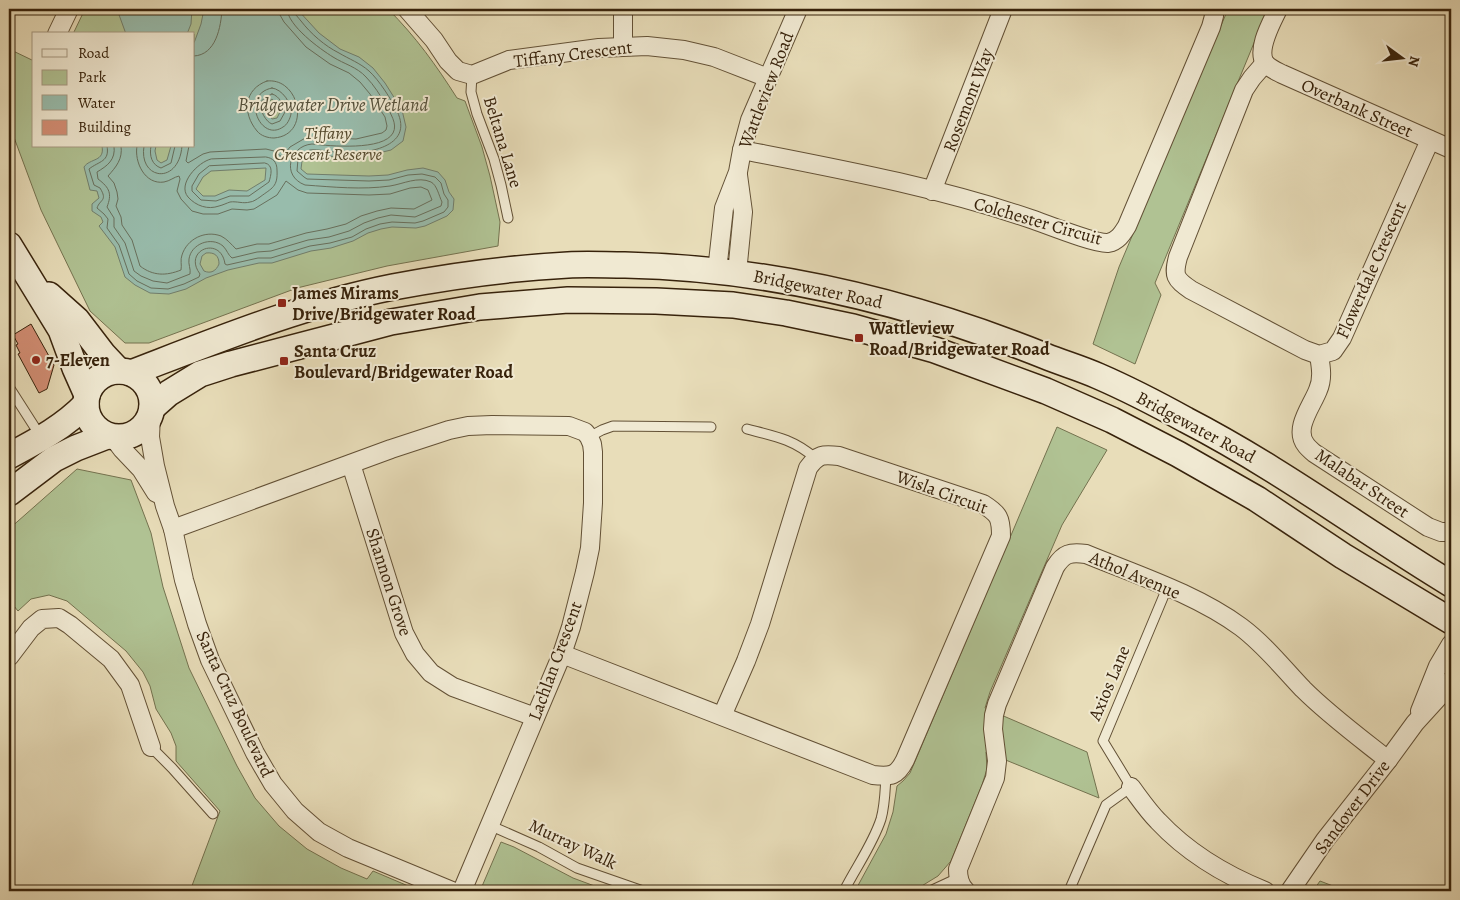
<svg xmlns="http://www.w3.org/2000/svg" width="1460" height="900" viewBox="0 0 1460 900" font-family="Alegreya,serif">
<rect width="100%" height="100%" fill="#e8ddb9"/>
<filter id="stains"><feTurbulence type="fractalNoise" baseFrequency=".004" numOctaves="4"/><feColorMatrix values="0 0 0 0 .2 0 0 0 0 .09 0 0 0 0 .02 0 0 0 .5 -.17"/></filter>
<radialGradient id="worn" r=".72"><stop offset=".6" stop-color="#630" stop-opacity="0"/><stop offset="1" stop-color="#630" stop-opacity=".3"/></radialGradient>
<!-- green -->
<g fill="#b0c293" stroke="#74724f">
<path d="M85 9H388C416 37 436 65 457 98L465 101 482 147 490 176 500 222 498 246 387 266 297 288 149 343H125L90 311 41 210 9 124V49L34 61V146H194V34H73Z"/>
<path d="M1228 9H1268L1155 283 1161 295 1135 364 1093 344 1119 267Z"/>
<path d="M1057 427 1107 450 1062 525 990 692 985 708 1087 752 1099 798 986 752 987 769 982 785 951 861 938 876 920 887 917 891H855L886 834 893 812 897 786 903 781 910 773Z"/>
<path d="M77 469 131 480 151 533 163 587 189 668 237 766 255 798 279 826 307 849 341 868 367 879 373 871 420 891H190L220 811 176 761V746L171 733 156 709 150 686 143 672 126 651 67 601 49 595 31 599 18 611 9 600V529Z"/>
<path d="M501 842 514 847 573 878 608 891H480Z"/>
<path d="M1320 881 1346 891H1313Z"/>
</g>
<!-- water -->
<g fill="#98bcac" stroke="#717e6c" fill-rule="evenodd">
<path d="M119 9H192L191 24 187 34H126L118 12Z"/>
<path d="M204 9H297L319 33 340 49 359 57 373 68 385 83 402 110 406 127 403 141 391 150 358 158 311 155 302 161 301 169 307 174 369 176 388 175 407 170 423 168 438 172 445 180 449 192 454 199 453 210 447 216 425 226 416 228 392 227 381 229 368 233 353 241 331 248 311 251 272 263H259L228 270 206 278 186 289 169 294 150 293 135 285 125 277 115 247 99 226 103 222 101 217 92 211V204L99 198 97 191 90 190 84 167C90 158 105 162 102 146H156L155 151 157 160 161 163 167 160 171 146H194V43L201 24ZM272 99 277 105 280 112 277 118 272 119 268 113 266 104ZM266 168 265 180 247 191 229 190 215 196H203L196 189 203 177 211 171ZM206 253C215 252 219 256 219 264 216 271 211 274 204 271L200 264 202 256Z"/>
</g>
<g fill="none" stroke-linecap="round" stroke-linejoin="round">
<!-- shore -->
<g stroke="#686f5c" stroke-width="1">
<path d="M194 56C216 55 221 27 222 9"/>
<path d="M267 81C300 77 312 135 274 138 268 138 261 136 257 131 242 113 244 89 267 81Z"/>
<path d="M272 88C282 89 292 103 291 114 290 119 287 125 283 127 260 143 240 94 272 88Z"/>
<path d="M272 94C280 96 283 105 285 112L280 121 272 124C266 122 259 110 261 102 263 98 268 96 272 94Z"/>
<path d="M107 146C110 162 99 161 89 169L94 185 100 188C108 201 100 199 97 208L104 214 108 219 107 228 119 245 129 274 137 281 151 288 168 289 184 284 199 277 200 274C182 250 221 235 225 264L227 265 258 258H271L310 246 330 243 352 237 366 229 380 224 392 222 415 223 423 221 444 212 448 207V200L444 194 441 183 435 177 422 174 408 175 389 180 369 181 307 179 304 177 297 171 298 159C301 156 306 151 310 150 317 149 333 152 341 153 365 154 415 148 397 111 391 99 379 80 369 71 360 63 349 59 339 53 325 46 311 34 301 21 298 17 294 14 293 9"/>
<path d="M114 146C116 160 107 166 97 172L98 179C110 188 112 194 107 207L114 218V227L125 243 134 271 141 276 153 281 167 283 190 274C191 269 188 264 189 259 191 244 211 236 223 246 227 250 228 255 232 258L257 252 271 251 308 240 329 237 349 231 364 223 378 218 391 215 415 217 441 206 442 202C439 196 437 185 431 182 418 176 403 184 390 186 362 190 333 187 305 185 281 176 289 146 312 144 330 146 383 151 393 133 398 124 390 113 386 105 380 95 374 85 366 77 357 67 344 64 333 57 320 49 288 26 287 9"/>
<path d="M121 146C123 159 116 167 108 176L114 183 117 192 118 199 116 206 121 217 122 225 132 240 140 266C153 276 166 276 181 270 182 265 180 260 182 255 187 239 205 230 221 236 227 239 231 244 236 249L257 244H269L306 233 327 229 346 224 361 216 377 211 391 208 414 209 432 200 428 190 421 187 410 188 390 194 369 195 307 193 298 190 286 181 277 195 254 209 247 210 232 209 218 214H203L192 211 181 199 177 191 180 179 179 176C174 177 170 181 164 182 145 185 134 162 137 146"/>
<path d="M144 146C138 180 179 186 182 146"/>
<path d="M151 146C149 156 152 165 161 168L171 163 175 146"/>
<path d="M189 146 186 161 188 163 203 154 210 152 266 149 274 151 282 157 290 147 307 137 356 139 382 133 386 130 387 126 385 117 370 94 360 82 349 73 330 64 306 47 284 22 280 15V9"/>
<path d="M266 157C273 158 277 162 277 170 278 187 272 188 260 197 257 199 253 202 250 202 243 204 237 201 230 202 227 203 223 205 219 206 208 210 196 206 188 197 177 184 198 162 211 159Z"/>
<path d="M265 163C274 165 271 175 269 182L249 196H230L216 201 201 200 192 191V186L199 174 209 166Z"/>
</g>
</g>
<!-- building -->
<path fill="#d48e75" stroke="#37220b" d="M31 324 54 365 47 389 39 393 18 354 20 353 16 345 18 344 13 335Z"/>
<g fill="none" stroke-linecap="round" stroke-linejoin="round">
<!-- lane casing -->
<g stroke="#635136" stroke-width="11">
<g id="lane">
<path d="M472 75 471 92 477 114 494 159 501 185 508 218"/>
<path d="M9 387 41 437"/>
<path d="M747 429C774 436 793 439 815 458"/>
<path d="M589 437 602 430 613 426 711 427"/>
<path d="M151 747 172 768 213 814"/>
<path d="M489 825 539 847 577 868 643 891"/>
<path d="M844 891C856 867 873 844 881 819 885 805 885 791 886 776"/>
<path d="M930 891 958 878"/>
<path d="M1069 891 1106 805 1131 787 1103 741 1167 588"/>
</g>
</g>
<!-- street casing -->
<g stroke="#635136" stroke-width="20">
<g id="street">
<path d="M407 9 434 40 448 61 458 71 472 75 509 60 599 48 647 46 684 50 714 57 768 78"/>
<path d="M623 9V46"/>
<path d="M1278 9C1272 22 1256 49 1265 63 1269 68 1276 71 1282 74L1451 149"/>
<path d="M57 34 69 9"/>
<path d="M1265 63 1252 78 1244 90 1178 257C1173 276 1175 279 1191 290L1305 350 1319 355 1333 351 1342 338 1430 140"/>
<path d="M742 150C839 169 937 187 1031 219 1046 224 1095 244 1108 243 1118 241 1122 234 1127 226L1211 27 1214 16 1213 9"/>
<path d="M932 191 1003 9"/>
<path d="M717 271 724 208 738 172 742 150 750 120 798 9"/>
<path d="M737 273 743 212 738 175"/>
<path d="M1319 355C1321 367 1323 379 1318 390 1312 406 1293 429 1306 445 1308 448 1312 451 1314 453L1428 527 1441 532H1451"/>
<path d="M151 415 150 437 155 466 165 506 173 529 184 580 197 624 210 660 255 753 273 784 295 811 319 832 348 848 452 891"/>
<path d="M113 437 122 449 141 469 156 493"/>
<path d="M351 464 404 633 415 654 431 673 453 687 535 717"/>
<path d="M173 529 391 449 449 430 468 426 492 425 569 426 585 432 589 437 592 444 593 452V503L590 548 585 572 571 627 562 654 462 891"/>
<path d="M562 654 873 775C891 777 897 776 905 760L1001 536C1001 518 999 514 983 504L839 456C823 454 818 454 808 468L760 624 746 661 722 716"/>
<path d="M9 657 31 628 42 619 59 618 70 625 111 659 130 685 151 747"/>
<path d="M1420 711 1438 666 1451 644"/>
<path d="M1131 787C1140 799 1148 811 1158 821 1188 853 1225 875 1265 891"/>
<path d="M966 891C959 885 958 877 958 869L995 778 997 761 993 729 994 715 997 704 1055 567C1064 553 1070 552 1086 554 1137 575 1196 594 1241 627 1265 645 1283 668 1303 689 1329 715 1359 737 1388 760"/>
<path d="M1290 891 1325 840 1388 760 1415 723 1445 690 1451 680"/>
</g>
</g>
<!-- secondary casing -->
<g stroke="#37220b" stroke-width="28">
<g id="secondary">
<path d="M9 245 61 330 75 368 87 395"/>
<path d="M49 295 77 320 103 354 119 371"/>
<circle cx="119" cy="404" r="33"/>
<path d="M131 373C217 340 302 305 393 287 451 276 510 268 568 265 587 264 606 265 625 265 771 268 910 302 1045 356 1062 363 1080 368 1098 376 1128 389 1157 404 1186 420 1279 468 1362 530 1451 584"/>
<path d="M152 408 169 393 200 374 231 364 391 322 480 307 568 300 656 301 733 305 786 313 853 327 935 350 1046 391 1112 420 1178 454 1257 499 1343 556 1451 621"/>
<path d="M9 456C37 441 64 427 86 404"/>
<path d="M9 493 54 459 76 448 107 436"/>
</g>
</g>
<!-- lane -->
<use href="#lane" stroke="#f0e9d2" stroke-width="9"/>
<!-- street -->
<use href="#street" stroke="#f0e9d2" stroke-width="18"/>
<!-- secondary -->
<use href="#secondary" stroke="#f0e9d2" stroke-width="25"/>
</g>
<!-- markers -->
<g fill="#8f2418" stroke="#f0e9d2" stroke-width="2">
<rect x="277" y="298" width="10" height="10" rx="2.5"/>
<rect x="854" y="333" width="10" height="10" rx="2.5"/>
<circle cx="36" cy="360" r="5"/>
<rect x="279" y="356" width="10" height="10" rx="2.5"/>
</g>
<g text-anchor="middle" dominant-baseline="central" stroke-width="4" stroke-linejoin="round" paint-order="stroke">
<!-- street labels -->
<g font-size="18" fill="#37220b" stroke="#f0e9d2">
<text transform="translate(573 54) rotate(-7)">Tiffany Crescent</text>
<text transform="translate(766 90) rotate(-69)">Wattleview Road</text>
<text transform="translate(968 100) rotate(-69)">Rosemont Way</text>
<text transform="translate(1357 108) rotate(24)">Overbank Street</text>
<text transform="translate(503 142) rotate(73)">Beltana Lane</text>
<text transform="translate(1038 221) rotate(16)">Colchester Circuit</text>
<text transform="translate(1371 270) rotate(-66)">Flowerdale Crescent</text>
<text transform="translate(818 289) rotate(12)">Bridgewater Road</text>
<text transform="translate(1196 427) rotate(28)">Bridgewater Road</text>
<text transform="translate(1362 483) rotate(34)">Malabar Street</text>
<text transform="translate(942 492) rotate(20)">Wisla Circuit</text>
<text transform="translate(1135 575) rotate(23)">Athol Avenue</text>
<text transform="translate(389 582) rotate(72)">Shannon Grove</text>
<text transform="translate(555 661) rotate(-70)">Lachlan Crescent</text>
<text transform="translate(1109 683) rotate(-67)">Axios Lane</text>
<text transform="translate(235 704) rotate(65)">Santa Cruz Boulevard</text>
<text transform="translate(1352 807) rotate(-53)">Sandover Drive</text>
<text transform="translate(573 844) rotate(25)">Murray Walk</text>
</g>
<!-- park labels -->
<g font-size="18" font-style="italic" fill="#554a2d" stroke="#f0e9d2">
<text x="328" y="133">Tiffany<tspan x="328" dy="21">Crescent Reserve</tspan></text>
</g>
<!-- poi labels -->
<g font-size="18" font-weight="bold" fill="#37220b" stroke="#f0e9d2" text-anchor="start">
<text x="292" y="293">James Mirams<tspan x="292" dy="21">Drive/Bridgewater Road</tspan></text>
<text x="869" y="328">Wattleview<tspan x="869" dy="21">Road/Bridgewater Road</tspan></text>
<text x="294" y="351">Santa Cruz<tspan x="294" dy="21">Boulevard/Bridgewater Road</tspan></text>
<text x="46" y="360">7-Eleven</text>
</g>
<!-- water labels -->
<g font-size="19" font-style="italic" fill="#54503b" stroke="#f0e9d2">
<text x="333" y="105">Bridgewater Drive Wetland</text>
</g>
</g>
<!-- margin -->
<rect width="1460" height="900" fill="none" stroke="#e8ddb9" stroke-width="30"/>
<rect x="10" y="10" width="1440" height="880" fill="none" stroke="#37220b" stroke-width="2.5"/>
<rect x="15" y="15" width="1430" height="870" fill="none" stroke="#37220b"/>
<!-- legend -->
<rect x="32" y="32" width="162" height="115" fill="#f0e9d2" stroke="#a69982"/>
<rect x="42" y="49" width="25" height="8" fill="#f0e9d2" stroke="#a69982"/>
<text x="78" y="58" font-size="15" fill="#37220b">Road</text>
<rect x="42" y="70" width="25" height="15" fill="#b0c293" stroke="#a69982"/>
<text x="78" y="82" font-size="15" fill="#37220b">Park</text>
<rect x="42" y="95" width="25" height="15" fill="#98bcac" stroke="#a69982"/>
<text x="78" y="108" font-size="15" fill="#37220b">Water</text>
<rect x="42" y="120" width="25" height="15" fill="#d48e75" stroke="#a69982"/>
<text x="78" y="132" font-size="15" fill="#37220b">Building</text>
<!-- north arrow -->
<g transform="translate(1402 58) rotate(105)" stroke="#f0e9d2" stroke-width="4" paint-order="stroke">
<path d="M0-4L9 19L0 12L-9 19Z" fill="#37220b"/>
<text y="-8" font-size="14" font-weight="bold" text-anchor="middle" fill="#37220b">N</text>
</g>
<rect width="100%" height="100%" filter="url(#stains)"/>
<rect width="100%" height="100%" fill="url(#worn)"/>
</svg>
